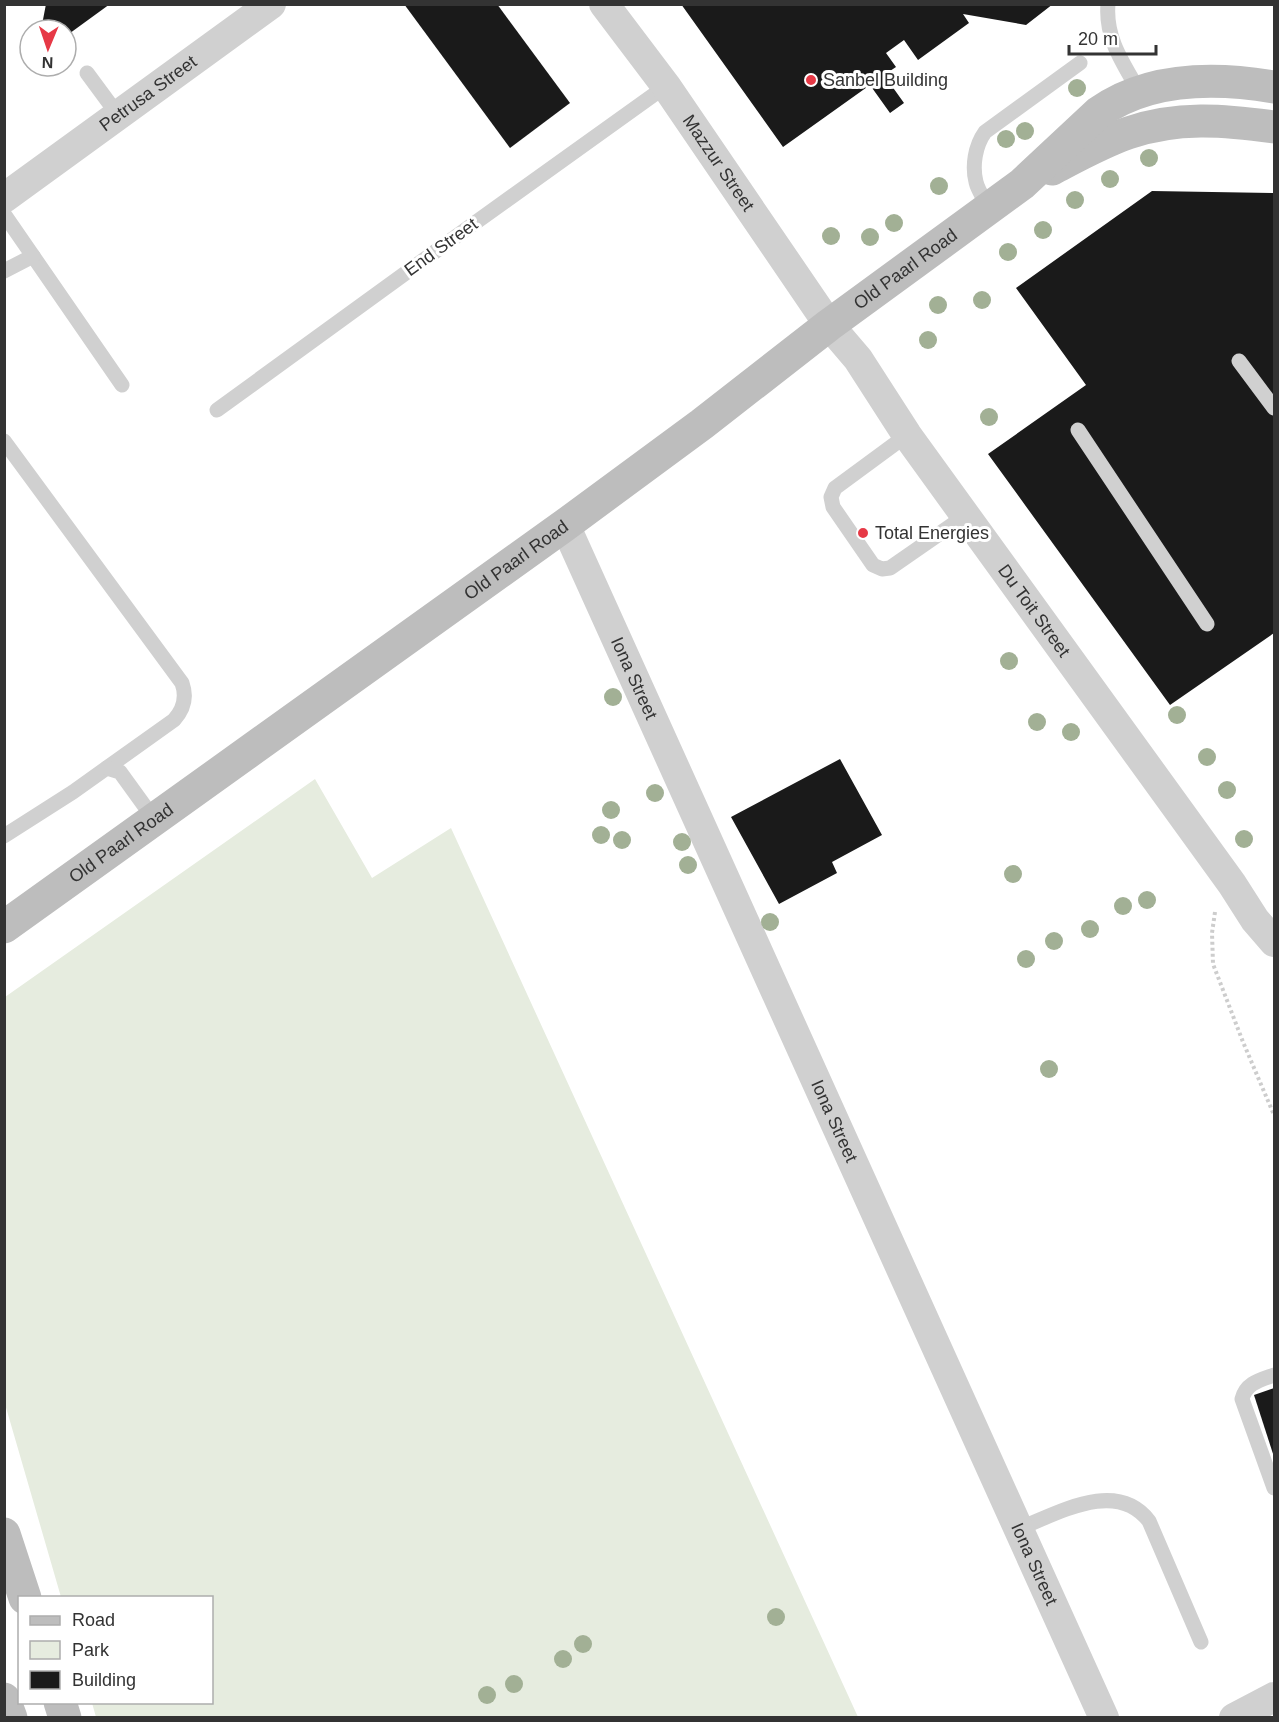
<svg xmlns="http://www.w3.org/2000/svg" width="1279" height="1722" viewBox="0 0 1279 1722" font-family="Helvetica,sans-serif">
<rect width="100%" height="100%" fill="#fff"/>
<!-- green -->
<path fill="#e6ecdf" d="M315 779 372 878 451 828 858 1717H96L92 1703 212 1702V1598L61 1597 5 1404V997Z"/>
<!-- building -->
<g fill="#1a1a1a">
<path d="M46 4H110L66 36V30H41Z"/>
<path d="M404 4H497L570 103 510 148Z"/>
<path d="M681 4H1053L1026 25 963 14 969 23 918 60 904 40 886 53 896 67 884 75 904 103 890 113 870 85 783 147Z"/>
<path d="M1152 191 1274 193V633L1170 705 988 454 1086 385 1016 288Z"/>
<path d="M840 759 882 835 832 862 837 873 779 904 731 817Z"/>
<path d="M1274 1388V1457L1254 1395Z"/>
</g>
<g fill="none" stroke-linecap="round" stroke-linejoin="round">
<!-- path -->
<path stroke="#cdcdcd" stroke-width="4" stroke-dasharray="3 3" stroke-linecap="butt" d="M1215 912 1212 933 1213 964 1243 1042 1274 1115"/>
<!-- service -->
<g stroke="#d0d0d0" stroke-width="15">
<path d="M1108 4C1105 38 1123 63 1139 91"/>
<path d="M87 73 118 115"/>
<path d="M989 208C985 200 978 191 976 182 972 166 975 146 985 132L1080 63"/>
<path d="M4 214 122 385"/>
<path d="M4 271 33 256"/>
<path d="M1239 361 1274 408"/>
<path d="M217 410 447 243 666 86"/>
<path d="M1078 430 1207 624"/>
<path d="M907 435 835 488 831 497 833 507 873 565 882 569 890 568 965 516"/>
<path d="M4 441 182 683C187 697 184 709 174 720L73 792 4 836"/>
<path d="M107 768 120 772 154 819"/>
<path d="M1274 1375C1260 1380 1246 1383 1242 1399L1274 1488"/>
<path d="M1018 1529C1057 1514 1116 1478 1149 1521L1201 1642"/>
</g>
<!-- minor -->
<g stroke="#d0d0d0" stroke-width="30">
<path id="s1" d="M604 4 666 86 829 325 858 359 907 435 1232 884 1255 920 1274 942"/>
<path id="s2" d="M4 198 271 4"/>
<path id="s3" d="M565 525 1104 1718"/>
<path d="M1234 1718 1274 1697"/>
</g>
<!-- secondary -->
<g stroke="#bdbdbd" stroke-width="33">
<path d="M1052 169C1077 156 1102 142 1128 133 1177 116 1224 120 1274 127"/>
<path id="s4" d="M4 927 565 525 702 424 829 325 1022 184 1098 113C1148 77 1215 77 1274 87"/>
<path d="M4 1534 25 1598"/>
<path d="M4 1699 11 1718"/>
<path d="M60 1702 65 1718"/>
</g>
</g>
<!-- trees -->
<g fill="#a2b095">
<circle cx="1077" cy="88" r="9"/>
<circle cx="1025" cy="131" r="9"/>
<circle cx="1006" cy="139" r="9"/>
<circle cx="1149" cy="158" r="9"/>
<circle cx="1110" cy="179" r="9"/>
<circle cx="939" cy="186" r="9"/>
<circle cx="1075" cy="200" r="9"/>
<circle cx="894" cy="223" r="9"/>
<circle cx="1043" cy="230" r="9"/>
<circle cx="831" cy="236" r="9"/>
<circle cx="870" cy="237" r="9"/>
<circle cx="1008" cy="252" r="9"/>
<circle cx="982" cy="300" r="9"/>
<circle cx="938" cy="305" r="9"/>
<circle cx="928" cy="340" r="9"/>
<circle cx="989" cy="417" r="9"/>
<circle cx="1009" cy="661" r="9"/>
<circle cx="613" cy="697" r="9"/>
<circle cx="1177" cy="715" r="9"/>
<circle cx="1037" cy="722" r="9"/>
<circle cx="1071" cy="732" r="9"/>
<circle cx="1207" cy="757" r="9"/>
<circle cx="1227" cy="790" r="9"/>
<circle cx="655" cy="793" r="9"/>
<circle cx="611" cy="810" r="9"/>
<circle cx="601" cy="835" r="9"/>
<circle cx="1244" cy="839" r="9"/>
<circle cx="622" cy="840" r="9"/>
<circle cx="682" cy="842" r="9"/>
<circle cx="688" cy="865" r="9"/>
<circle cx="1013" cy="874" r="9"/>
<circle cx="1147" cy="900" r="9"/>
<circle cx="1123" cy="906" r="9"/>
<circle cx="770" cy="922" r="9"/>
<circle cx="1090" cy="929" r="9"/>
<circle cx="1054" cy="941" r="9"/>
<circle cx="1026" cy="959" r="9"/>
<circle cx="1049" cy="1069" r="9"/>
<circle cx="776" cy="1617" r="9"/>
<circle cx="583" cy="1644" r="9"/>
<circle cx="563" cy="1659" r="9"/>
<circle cx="514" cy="1684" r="9"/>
<circle cx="487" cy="1695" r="9"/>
</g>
<!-- markers -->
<g fill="#e63946" stroke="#fff" stroke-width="2">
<circle cx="811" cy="80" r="6"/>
<circle cx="863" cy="533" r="6"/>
</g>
<g text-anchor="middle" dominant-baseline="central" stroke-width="6" stroke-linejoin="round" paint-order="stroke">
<!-- poi labels -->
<g font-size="18" fill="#333" stroke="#fff" text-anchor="start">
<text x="823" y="80">Sanbel Building</text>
<text x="875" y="533">Total Energies</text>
</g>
<!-- street labels -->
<g font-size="18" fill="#333" stroke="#fff">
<text stroke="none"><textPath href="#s2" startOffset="178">Petrusa Street</textPath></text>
<text stroke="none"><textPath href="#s1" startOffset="196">Mazzur Street</textPath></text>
<text transform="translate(441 247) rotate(-36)">End Street</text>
<text stroke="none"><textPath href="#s4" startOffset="1116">Old Paarl Road</textPath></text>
<text stroke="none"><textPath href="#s4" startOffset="630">Old Paarl Road</textPath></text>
<text stroke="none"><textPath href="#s1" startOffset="744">Du Toit Street</textPath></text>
<text stroke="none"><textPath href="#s3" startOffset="168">Iona Street</textPath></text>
<text stroke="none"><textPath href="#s4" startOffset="144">Old Paarl Road</textPath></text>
<text stroke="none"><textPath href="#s3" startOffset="654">Iona Street</textPath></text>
<text stroke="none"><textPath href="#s3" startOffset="1140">Iona Street</textPath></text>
</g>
</g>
<!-- border -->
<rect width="1279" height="1722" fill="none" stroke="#333333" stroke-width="12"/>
<!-- legend -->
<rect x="18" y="1596" width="195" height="108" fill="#ffffff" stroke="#adadad" stroke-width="1.5"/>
<rect x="30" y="1616" width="30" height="9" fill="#bdbdbd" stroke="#adadad" stroke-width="1.5"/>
<text x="72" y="1626" font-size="18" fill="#333333">Road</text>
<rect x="30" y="1641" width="30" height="18" fill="#e6ecdf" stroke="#adadad" stroke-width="1.5"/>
<text x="72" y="1656" font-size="18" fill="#333333">Park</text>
<rect x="30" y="1671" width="30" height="18" fill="#1a1a1a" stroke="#adadad" stroke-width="1.5"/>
<text x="72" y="1686" font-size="18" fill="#333333">Building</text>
<!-- north arrow -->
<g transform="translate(48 48) rotate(182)"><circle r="28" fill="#ffffff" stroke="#adadad" stroke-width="1.5"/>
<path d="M0-4.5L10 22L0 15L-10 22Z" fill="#e63946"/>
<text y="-9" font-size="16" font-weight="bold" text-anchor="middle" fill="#333333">N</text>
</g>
<!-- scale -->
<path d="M1069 45v9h87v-9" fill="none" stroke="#333333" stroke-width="3"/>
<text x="1078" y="45" font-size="18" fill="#333333" stroke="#ffffff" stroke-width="4.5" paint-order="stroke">20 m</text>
</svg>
